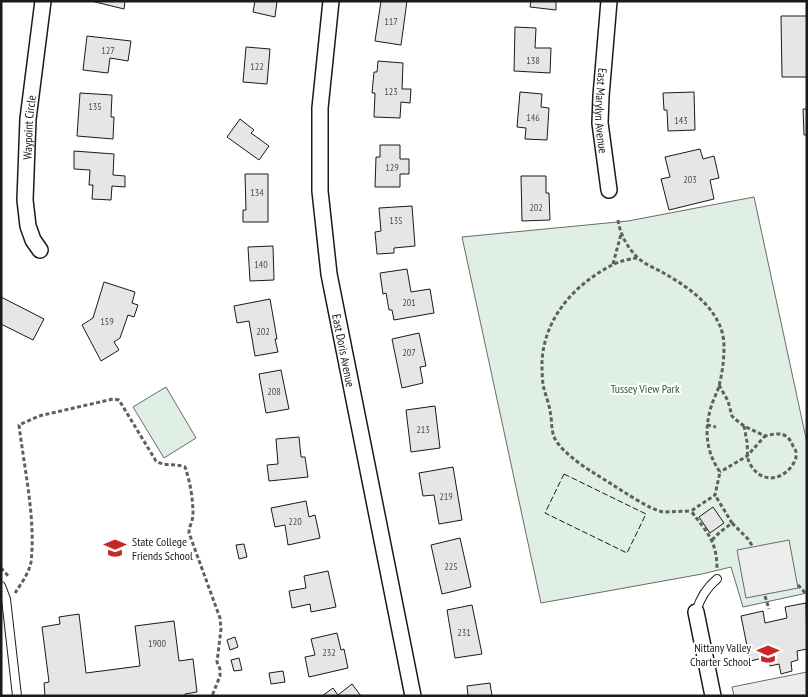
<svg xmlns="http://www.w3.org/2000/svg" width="808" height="697" viewBox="0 0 808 697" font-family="'PT Sans Narrow',sans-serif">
<rect width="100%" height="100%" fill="#fff"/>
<!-- green -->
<g fill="#e0efe3" stroke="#6a6a6a">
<path d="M754 197 807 443V593L743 607 731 567 702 574 541 603 462 237 628 221Z"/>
<path d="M166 387 196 438 164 458 133 407Z"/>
</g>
<!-- parking -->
<g fill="#ededed" stroke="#6a6a6a">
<path d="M789 540 798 588 746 598 737 550Z"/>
<path d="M807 672V696H734L732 687Z"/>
</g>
<!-- building -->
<g fill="#e6e6e6" stroke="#1a1a1a">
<path d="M91 1H125L124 9Z"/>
<path d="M255 1H277L275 17 253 12Z"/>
<path d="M381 1H407L401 45 375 41Z"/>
<path d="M531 1H556V10L530 7Z"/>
<path d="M781 16H807V77H782Z"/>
<path d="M515 27 536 28 535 48H551L550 73 514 71Z"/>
<path d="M87 36 131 41 128 61 110 58 108 73 83 70Z"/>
<path d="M246 47 270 49 267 84 243 82Z"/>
<path d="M378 61 403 63 402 89H411L410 103 401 102 400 118 374 117 375 93H372L374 72H377Z"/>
<path d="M520 92 542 94 541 107 549 108 547 140 525 139 526 128 517 127Z"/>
<path d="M694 92 695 130 668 131 667 110H664L663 93Z"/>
<path d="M80 93 112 95 111 117H114L113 139 77 136Z"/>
<path d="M803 109H807V135H804Z"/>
<path d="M240 119 254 130 251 133 269 146 259 160 227 137Z"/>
<path d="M380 145H400V159H409V174H400V187H375L376 157H380Z"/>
<path d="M700 149 703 159 714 156 719 178 710 180 714 199 669 210 661 179 670 177 665 157Z"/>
<path d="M74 151 114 154 113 175 125 176V187L112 186 111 200 92 199 93 185H89L90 170 74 169Z"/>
<path d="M245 174H268V222H243V210H246Z"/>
<path d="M521 176H546V193H549L550 220 522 221Z"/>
<path d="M412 206 415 246 394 248V253L377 254 375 232 381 231 379 208Z"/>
<path d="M273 246 274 280 250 281 248 247Z"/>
<path d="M407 269 411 292 430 289 434 313 394 320 392 310H389L386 293 383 294 380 273Z"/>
<path d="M104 282 135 292 132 303 138 305 134 317 128 315 120 338 114 342 119 350 101 361 82 325 93 318Z"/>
<path d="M1 297 44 319 33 340 1 324Z"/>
<path d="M270 299 277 339H275L278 352 255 356 249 321 237 323 234 306Z"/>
<path d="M419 333 426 366 420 367 423 383 402 388 392 339Z"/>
<path d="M281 370 289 409 266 413 259 374Z"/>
<path d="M435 406 440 448 411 452 406 410Z"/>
<path d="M299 437 301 457H305L308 477 269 481 267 465 278 464 276 439Z"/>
<path d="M453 467 462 520 439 524 434 495 423 496 419 473Z"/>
<path d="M306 501 309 517 315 515 320 538 288 545 285 525 275 527 271 508Z"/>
<path d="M713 507 724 523 710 533 699 517Z"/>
<path d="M460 538 471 587 442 594 431 545Z"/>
<path d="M244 544 247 557 239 559 236 545Z"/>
<path d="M328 571 336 607 311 612 310 604 292 608 289 591 306 588 304 576Z"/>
<path d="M806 603 807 649 797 651 798 660 791 662 792 671 781 674 779 664 770 666 768 657 750 661 741 616 763 611 765 623 787 618 785 607Z"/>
<path d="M472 605 482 654 455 658 447 610Z"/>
<path d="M79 614 86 673 140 666 135 626 174 621 179 661 193 659 197 692 185 694V696H45L44 683 49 682 42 627 60 624 59 617Z"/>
<path d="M337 633 341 650 344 649 348 668 309 677 305 657 315 655 311 639Z"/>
<path d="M235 637 238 647 230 650 227 640Z"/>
<path d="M239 658 242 670 234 671 231 660Z"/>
<path d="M283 671 285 682 271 684 269 673Z"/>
<path d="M490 683 492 696H468L467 686Z"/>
<path d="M352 684 361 696H322L333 688 338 695Z"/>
</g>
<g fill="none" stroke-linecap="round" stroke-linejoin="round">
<!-- service casing -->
<g stroke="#1a1a1a" stroke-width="10">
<g id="service">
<path d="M1 586 6 599 17 696"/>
<path d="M696 612C700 598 706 588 717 579"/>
</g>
</g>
<!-- minor casing -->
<g stroke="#1a1a1a" stroke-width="18">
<g id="minor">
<path id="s1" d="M331 1 320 108V191L329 274 413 696"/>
<path id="s2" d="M609 1 601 96 600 123 609 190"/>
<path id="s3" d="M40 250 33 240 28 226 25 200 28 119 43 1"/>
<path d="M696 612 713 696"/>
</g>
</g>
<!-- path -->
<g stroke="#5f5f5f" stroke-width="3" stroke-dasharray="4 2.5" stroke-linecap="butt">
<path d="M618 220C620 234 627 247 637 257 643 263 652 267 660 271 683 284 709 300 720 326 723 333 724 341 724 348 724 361 722 374 719 386 717 393 713 400 711 407 704 430 706 452 720 472L715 495 691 511C707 532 717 541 717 569"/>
<path d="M637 258C629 259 620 261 612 265 574 285 544 318 542 362 542 371 542 381 544 389 546 396 549 404 550 411 552 419 551 429 554 437 563 456 596 474 613 485 624 492 651 510 663 512L691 511"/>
<path d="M613 264 621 234"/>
<path d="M719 385 728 401 732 416 735 419 744 426 765 436 747 456 720 472"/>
<path d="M707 425 716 427"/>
<path d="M744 426C745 431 746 437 747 442 748 449 746 457 750 464 760 482 779 482 791 467 794 463 797 458 796 453 796 450 794 448 793 446 787 431 778 433 765 436"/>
<path d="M732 523 748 539 753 547"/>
<path d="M712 540 720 532 732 523 715 495"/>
<path d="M1 568 9 577"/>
<path d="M798 585 807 595"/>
<path d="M15 593C21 584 29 573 31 562 36 520 24 467 19 425L39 416 113 399 119 400 156 461C166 467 175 463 185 467 190 481 193 499 193 514 193 521 189 526 189 533L220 618 221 629 217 662 220 669V676L212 696"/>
<path d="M765 596 769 609"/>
</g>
<!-- service -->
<use href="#service" stroke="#fff" stroke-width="8"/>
<!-- minor -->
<use href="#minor" stroke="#fff" stroke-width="15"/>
<!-- fence -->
<path stroke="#1a1a1a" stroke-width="1" stroke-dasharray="6 2.5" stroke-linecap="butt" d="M564 474 646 514 627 553 545 513Z"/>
</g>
<!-- icons -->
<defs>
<g id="school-bare" transform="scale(1.725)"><path d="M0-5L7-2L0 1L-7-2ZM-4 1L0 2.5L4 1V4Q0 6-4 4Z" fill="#c62828" stroke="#fff" stroke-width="2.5" paint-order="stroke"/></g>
</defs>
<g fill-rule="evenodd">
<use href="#school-bare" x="115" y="548"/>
<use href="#school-bare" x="768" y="654"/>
</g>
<g text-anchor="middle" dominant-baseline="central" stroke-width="4" stroke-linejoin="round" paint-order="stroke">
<!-- number labels -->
<g font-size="10" fill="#4d4d4d">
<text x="391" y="21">117</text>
<text x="108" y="50">127</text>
<text x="533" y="60">138</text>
<text x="257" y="66">122</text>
<text x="391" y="91">123</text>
<text x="95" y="106">135</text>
<text x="533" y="117">146</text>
<text x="681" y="120">143</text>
<text x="392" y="167">129</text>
<text x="690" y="179">203</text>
<text x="257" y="192">134</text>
<text x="536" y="207">202</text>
<text x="396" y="220">135</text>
<text x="261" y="264">140</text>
<text x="409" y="302">201</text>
<text x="107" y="321">159</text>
<text x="263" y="331">202</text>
<text x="409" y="352">207</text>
<text x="274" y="391">208</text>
<text x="423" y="429">213</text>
<text x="446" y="496">219</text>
<text x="295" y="521">220</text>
<text x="451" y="566">225</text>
<text x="464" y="632">231</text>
<text x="157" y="643">1900</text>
<text x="329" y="652">232</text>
</g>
<!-- street labels -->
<g font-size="12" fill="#1a1a1a" stroke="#fff">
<text stroke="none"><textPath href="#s2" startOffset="110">East Marylyn Avenue</textPath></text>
<text stroke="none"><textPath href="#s3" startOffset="126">Waypoint Circle</textPath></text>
<text stroke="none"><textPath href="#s1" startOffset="352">East Doris Avenue</textPath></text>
</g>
<!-- park labels -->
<g font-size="12" fill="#2b5a34" stroke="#fff">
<text x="645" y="388">Tussey View Park</text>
</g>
<!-- poi labels -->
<g font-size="12" fill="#1a1a1a" stroke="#fff" text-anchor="start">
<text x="132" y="541">State College<tspan x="132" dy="14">Friends School</tspan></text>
<text x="751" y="647" text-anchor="end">Nittany Valley<tspan x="751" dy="14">Charter School</tspan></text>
</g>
</g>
<!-- border -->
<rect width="808" height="697" fill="none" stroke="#1a1a1a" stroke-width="5"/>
</svg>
